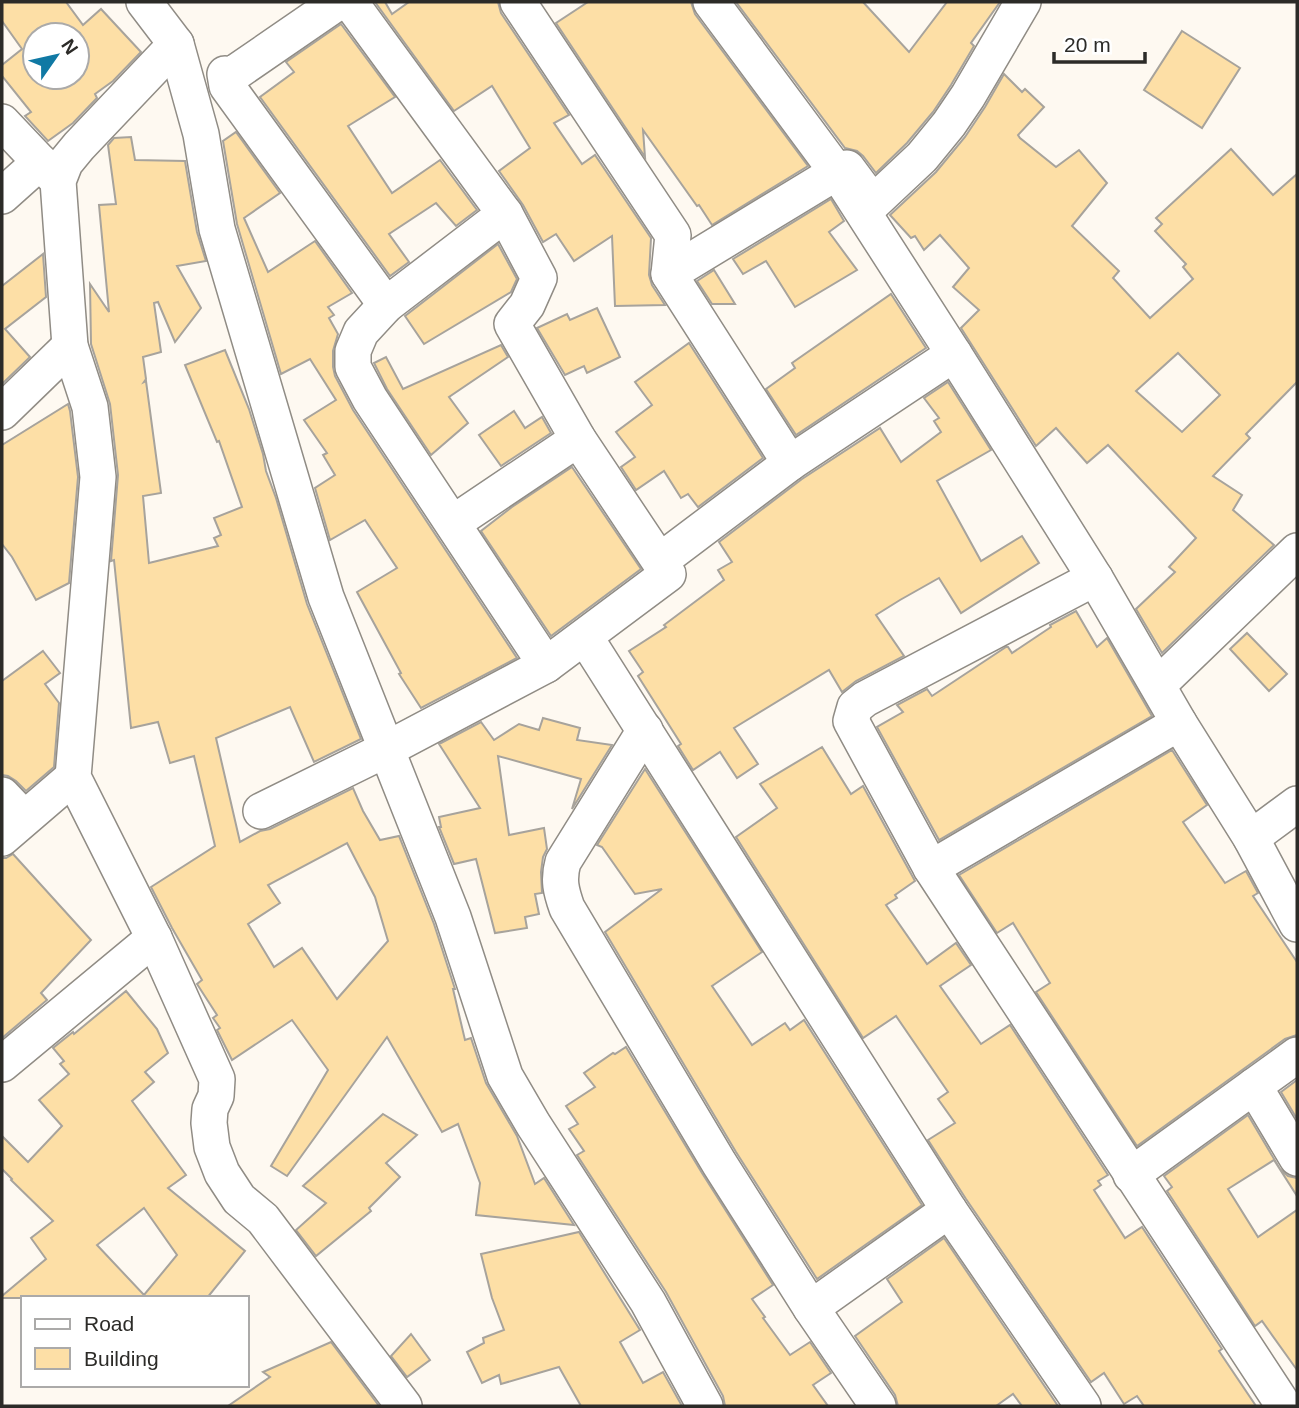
<svg xmlns="http://www.w3.org/2000/svg" width="1299" height="1408" viewBox="0 0 1299 1408" font-family="Arial,sans-serif">
<rect width="100%" height="100%" fill="#fef9f1"/>
<!-- building -->
<g fill="#fddfa6" stroke="#a7a39c" stroke-width="2" fill-rule="evenodd">
<path d="M2 2H66L83 25 101 9 141 52 113 81 95 94 97 98 73 123 48 141 25 116 31 112 2 76V65L22 49 2 21ZM35 35H77V77H35Z"/>
<path d="M375 2H385L392 14 409 2H498L501 13 569 115 554 123 582 164 595 155 651 238 649 275 652 285 665 305 615 306 612 236 574 261 556 234 543 242 523 205 499 171 530 148 492 86 454 111Z"/>
<path d="M588 2H691L695 14 808 166 712 225 699 205 697 206 643 130 645 157 556 23Z"/>
<path d="M736 2H863L909 52 947 2H1000L971 43 974 46 951 85 933 112 907 143 876 173 863 156 857 151 845 148Z"/>
<path d="M341 24 395 97 348 126 392 193 440 160 477 210 456 226 436 203 389 234 409 262 390 276 260 97 294 72 286 62Z"/>
<path d="M1182 31 1240 68 1202 128 1144 90Z"/>
<path d="M1004 74 1022 92 1025 89 1044 107 1018 135 1020 138 1056 167 1079 150 1107 183 1072 226 1119 271 1113 278 1150 318 1193 279 1183 267 1186 264 1155 231 1162 224 1156 218 1231 149 1273 195 1297 174V382L1246 434 1250 438 1213 476 1242 495 1233 510 1274 545 1162 653 1136 609 1175 572 1169 567 1196 538 1108 445 1087 463 1056 428 1036 446 961 328 979 310 953 287 969 268 940 235 924 250 915 236 911 238 890 215 936 172 965 137 985 107ZM1178 353 1220 395 1182 432 1136 391Z"/>
<path d="M236 132 280 193 244 218 268 272 315 241 352 293 328 307 334 315 329 318 338 334 333 351V367L335 376 353 410 517 658 421 708 399 674 401 673 357 592 397 568 365 520 330 540 315 488 335 475 323 455 327 453 304 420 336 400 310 359 281 374 237 224 223 141Z"/>
<path d="M131 137 135 160 185 161 197 232 206 261 177 266 201 308 175 342 158 302 154 303 161 352 143 357 146 379 144 382 146 381 161 493 143 496 149 563 218 546 214 538 221 535 214 518 242 507 219 441 217 442 185 365 225 350 249 409 263 454 266 471 276 498 307 604 361 739 314 762 290 707 216 738 240 842 260 831 270 829 353 788 363 811 380 840 399 836 434 924 455 989H453L465 1040 471 1038 486 1083 517 1136 535 1184 544 1178 574 1225 476 1215 480 1183 458 1124 442 1132 387 1037 287 1176 271 1166 328 1070 292 1020 232 1060 217 1030 220 1028 213 1018 217 1015 197 984 202 980 172 928 151 887 215 846 194 756 170 763 158 722 131 728 114 560 111 561 118 475 110 404 91 344 90 284 109 312 99 205 116 204 108 145 114 138ZM347 843 375 897 388 941 337 999 302 948 274 967 248 924 280 903 268 885Z"/>
<path d="M831 199 844 221 829 232 857 270 795 307 766 261 743 274 733 259Z"/>
<path d="M498 244 517 279 511 292 424 344 405 316Z"/>
<path d="M43 254 46 297 5 329 30 357 2 384V286Z"/>
<path d="M714 270 735 304H712L697 281Z"/>
<path d="M891 294 926 348 796 435 766 389 795 368 792 363Z"/>
<path d="M597 308 620 357 587 373 584 366 565 375 537 328 567 314 570 320Z"/>
<path d="M689 343 763 458 698 507 688 494 681 498 664 471 636 490 621 467 635 457 616 432 652 405 635 382Z"/>
<path d="M501 345 508 357 449 397 468 423 431 455 387 389 374 363 386 357 403 389Z"/>
<path d="M948 382 991 450 937 481 981 561 1022 536 1039 563 961 613 939 578 900 600 876 615 904 656 856 681 842 692 829 670 734 728 758 764 737 778 720 752 693 770 678 746 681 744 638 676 643 672 629 651 666 627 664 625 724 580 718 570 732 562 719 542 802 479 880 428 901 462 941 432 934 421 939 418 924 398Z"/>
<path d="M68 404 70 411 78 477 69 583 36 600 12 557 2 544V445Z"/>
<path d="M514 411 525 428 542 417 551 433 501 466 479 435Z"/>
<path d="M572 467 641 569 551 636 481 531 512 507Z"/>
<path d="M1076 611 1097 647 1107 638 1152 716 939 840 877 727 903 712 897 705 927 689 932 696 1006 647H1008L1012 653 1051 627 1050 625Z"/>
<path d="M1247 633 1287 674 1269 691 1230 649Z"/>
<path d="M43 651 60 673 45 684 59 703 54 767 26 791 16 781 8 776 2 775V681Z"/>
<path d="M543 718 580 728 577 740 612 745 572 809 581 779 498 756 509 835 544 828 547 849 543 857 541 872 542 893 535 894 539 914 525 917 527 928 495 933 476 859 454 864 439 827H441L439 817 480 808 439 744 481 722 494 740 519 724 539 730Z"/>
<path d="M822 747 851 794 863 786 915 881 895 895 897 898 886 905 927 964 956 943 971 965 940 986 981 1044 1010 1025 1108 1175 1098 1181 1101 1185 1094 1190 1125 1238 1142 1227 1222 1349 1219 1351 1256 1406H1144L1137 1396 1124 1404 1104 1373 1091 1382 966 1199 928 1140 955 1123 938 1099 948 1092 896 1016 863 1038 736 837 777 808 760 784Z"/>
<path d="M1172 750 1207 805 1183 822 1225 883 1246 871 1258 893 1253 896 1297 962V1035L1285 1039 1137 1146 1036 992 1050 983 1013 923 997 933 959 875Z"/>
<path d="M645 769 762 952 712 986 752 1045 785 1023 790 1030 804 1020 922 1205 817 1279 736 1152 605 932 662 889 635 894 602 847 597 845Z"/>
<path d="M13 854 91 940 41 993 47 1000 2 1038V858H6Z"/>
<path d="M126 991 157 1029 168 1053 145 1072 154 1082 132 1101 186 1175 168 1188 245 1251 207 1298H2V1296L46 1259 31 1238 53 1221 11 1180 12 1179 2 1169V1136L28 1162 62 1126 39 1100 69 1074 60 1064 64 1061 53 1048 73 1032 74 1034ZM144 1208 177 1255 144 1295 97 1245Z"/>
<path d="M626 1047 702 1173 773 1285 752 1299 765 1317 763 1318 790 1355 810 1342 831 1373 813 1385 828 1406H725L723 1396 666 1292 577 1155 584 1151 569 1129 578 1124 566 1106 595 1087 584 1073 613 1053 615 1054Z"/>
<path d="M1297 1080V1119L1281 1092Z"/>
<path d="M383 1114 417 1135 386 1163 400 1177 369 1208 371 1211 316 1256 296 1230 326 1203 303 1186Z"/>
<path d="M1248 1115 1280 1169 1288 1176 1297 1178V1196L1274 1160 1228 1189 1258 1237 1297 1210V1370L1262 1321 1255 1326 1167 1191 1172 1187 1164 1176Z"/>
<path d="M579 1232 640 1330 620 1342 643 1383 663 1372 682 1406H581L559 1367 501 1384 499 1375 482 1383 467 1352 484 1343 483 1338 504 1330 492 1298 481 1254Z"/>
<path d="M944 1238 1058 1406H1022L1013 1394 996 1406H898L895 1395 855 1336 902 1302 887 1279Z"/>
<path d="M411 1334 430 1360 407 1377 391 1356Z"/>
<path d="M331 1342 379 1406H228L270 1377 263 1372Z"/>
</g>
<g fill="none" stroke-linecap="round" stroke-linejoin="round">
<!-- minor casing -->
<g stroke="#908c85" stroke-width="38">
<g id="minor">
<path d="M144 2 176 44 201 134 217 229 326 597 453 917 505 1076 533 1124 648 1302 705 1406"/>
<path d="M338 2 232 75 225 74 227 86 386 305"/>
<path d="M518 2 673 235 669 274 790 463"/>
<path d="M711 2 837 172 954 354 1095 578 1179 723 1251 838 1297 924"/>
<path d="M176 44 79 146 65 163 58 181 70 346 90 407 98 477 73 777 154 938 217 1079 216 1096 210 1109 209 1123 212 1147 222 1173 239 1199 263 1219 404 1406"/>
<path d="M2 122 58 181"/>
<path d="M2 196 40 162"/>
<path d="M505 214 386 305 361 332 353 351V367L370 399 546 665"/>
<path d="M669 274 837 172 847 168 873 203 922 157 949 124 968 96 1023 2"/>
<path d="M2 412 70 346"/>
<path d="M453 523 578 439"/>
<path d="M660 561 790 463 954 354"/>
<path d="M1095 578 865 699 855 707 851 721 931 868 1284 1406"/>
<path d="M585 637 949 1210 1083 1406"/>
<path d="M1158 685 1297 551"/>
<path d="M645 730 563 862C558 880 561 891 567 908L719 1163 811 1308 878 1406"/>
<path d="M2 795 24 818"/>
<path d="M261 811 387 749 546 665 668 574 578 439 512 324 527 305 539 278 505 214 350 2"/>
<path d="M2 838 73 777"/>
<path d="M1251 838 1297 804"/>
<path d="M931 868 1179 723"/>
<path d="M2 1064 154 938"/>
<path d="M1254 1086 1297 1158"/>
<path d="M1131 1175 1297 1055"/>
<path d="M811 1308 949 1210"/>
</g>
</g>
<!-- minor -->
<use href="#minor" stroke="#fff" stroke-width="35"/>
</g>
<!-- border -->
<rect width="1299" height="1408" fill="none" stroke="#2c2b28" stroke-width="7"/>
<!-- legend -->
<rect x="21" y="1296" width="228" height="91" fill="#ffffff" stroke="#abaaa9" stroke-width="2"/>
<rect x="35" y="1319" width="35" height="10" fill="#ffffff" stroke="#abaaa9" stroke-width="2"/>
<text x="84" y="1331" font-size="21" fill="#2c2b28">Road</text>
<rect x="35" y="1348" width="35" height="21" fill="#fddfa6" stroke="#abaaa9" stroke-width="2"/>
<text x="84" y="1366" font-size="21" fill="#2c2b28">Building</text>
<!-- north arrow -->
<g transform="translate(56 56) rotate(56)"><circle r="33" fill="#ffffff" stroke="#abaaa9" stroke-width="2"/>
<path d="M0-5L12 26L0 18L-12 26Z" fill="#1079a4"/>
<text y="-10" font-size="19" font-weight="bold" text-anchor="middle" fill="#2c2b28">N</text>
</g>
<!-- scale -->
<path d="M1054 52v10h91v-10" fill="none" stroke="#2c2b28" stroke-width="3.5"/>
<text x="1064" y="52" font-size="21" fill="#2c2b28" stroke="#ffffff" stroke-width="5" paint-order="stroke">20 m</text>
</svg>
